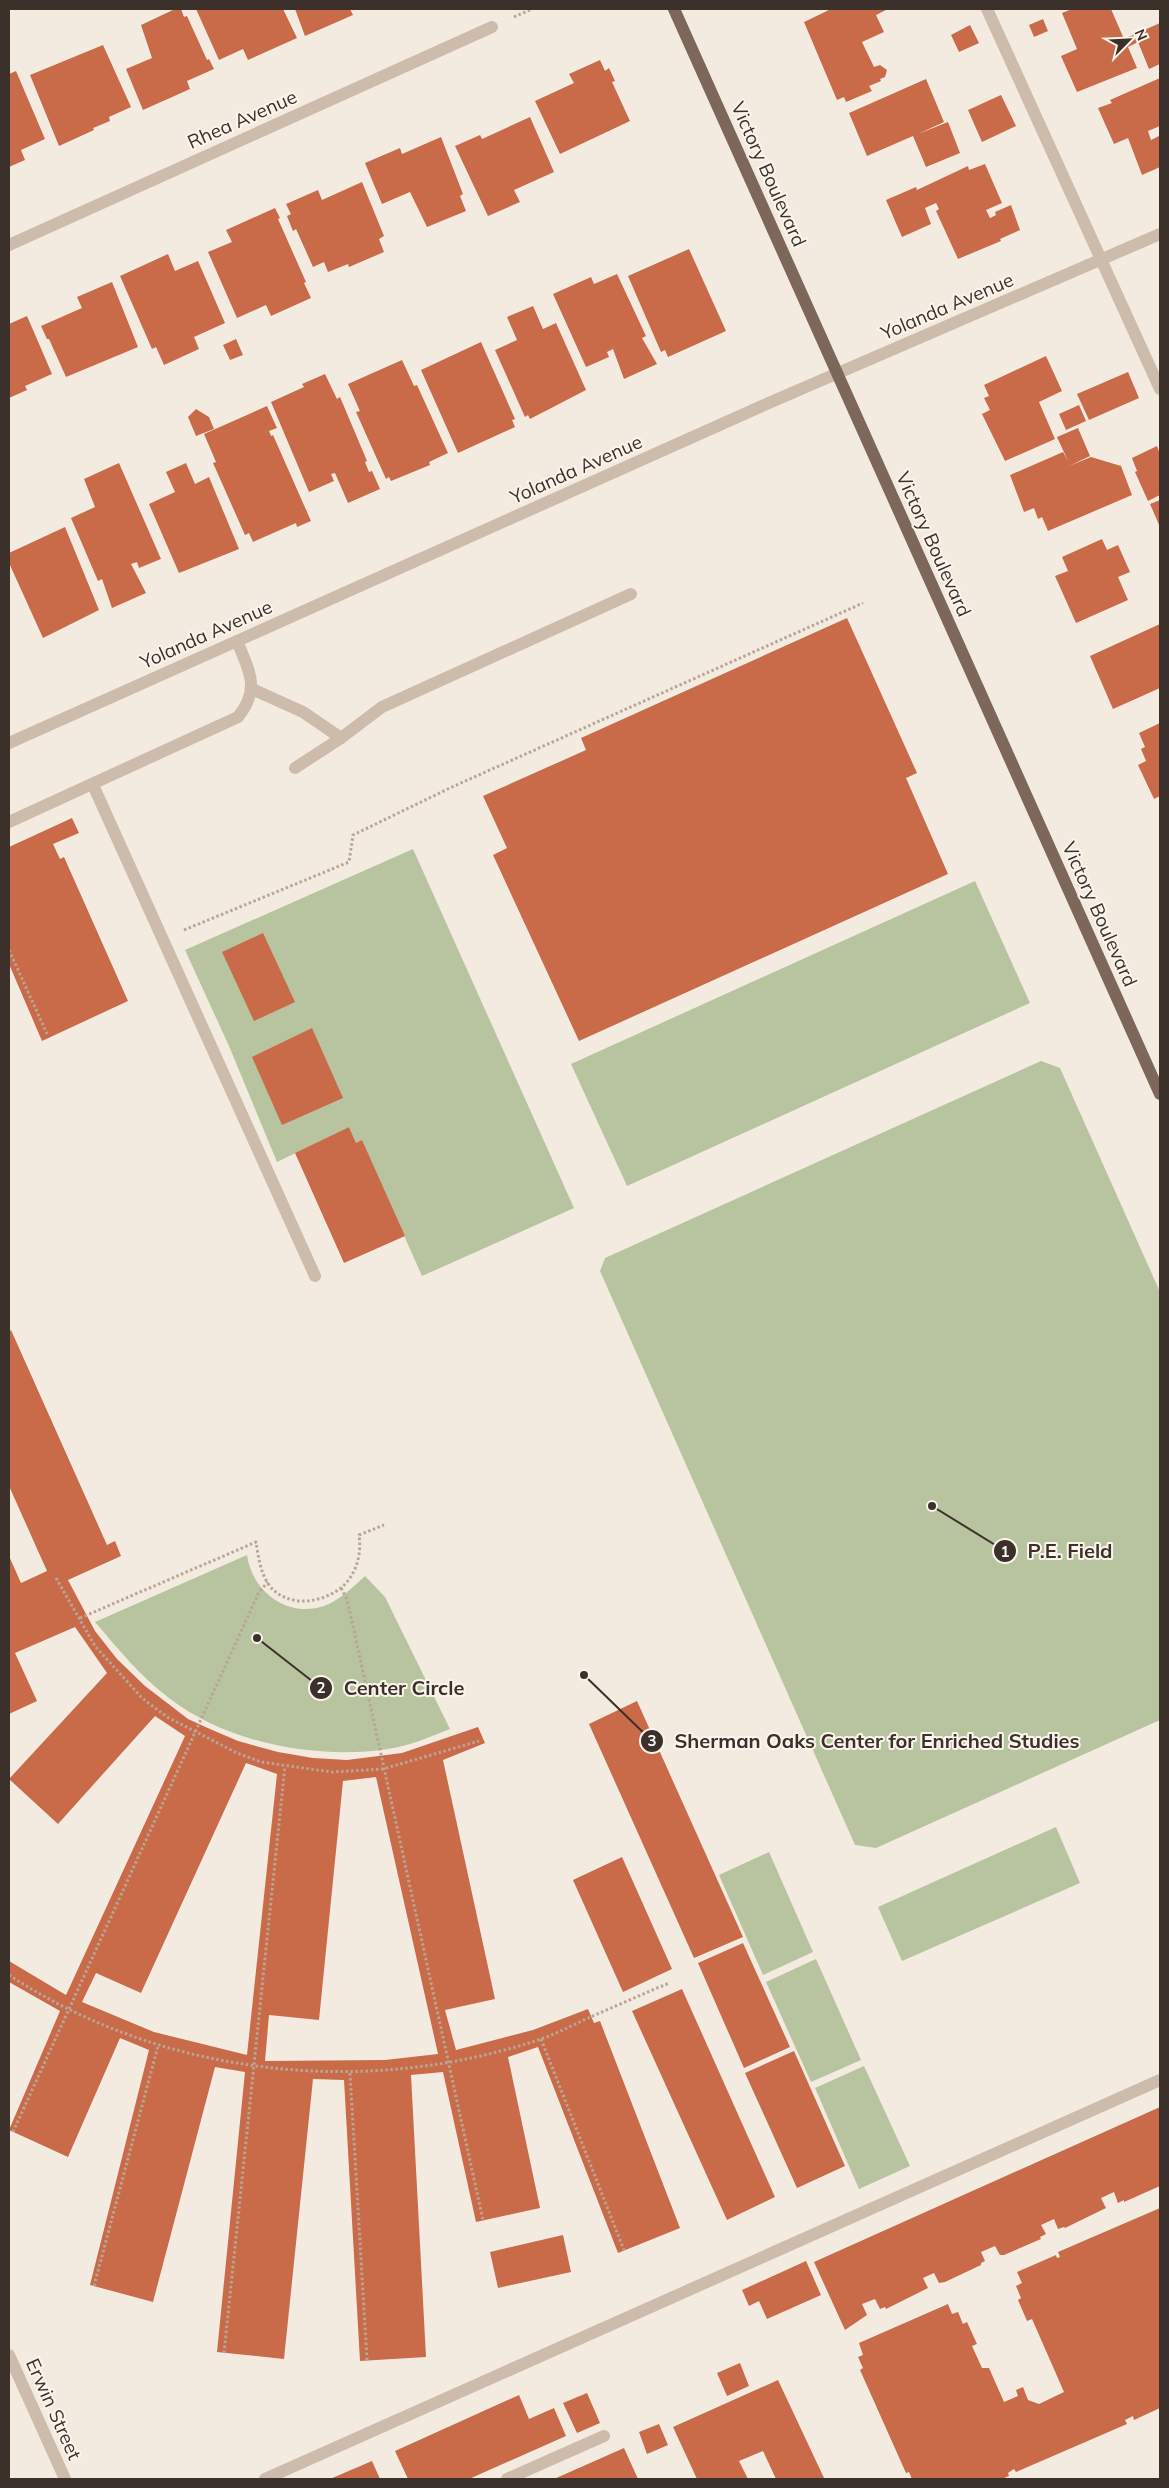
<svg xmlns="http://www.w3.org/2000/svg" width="1169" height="2488" viewBox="0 0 1169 2488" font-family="Mulish,sans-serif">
<rect width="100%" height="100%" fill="#f4ebe0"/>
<!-- green -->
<g fill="#b7c49f">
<path d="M413 849 574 1208 422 1276 362 1141 356 1143 349 1127 277 1162 229 1046 185 950Z"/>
<path d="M975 881 1030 1003 627 1186 571 1064Z"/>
<path d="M1041 1061 1060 1068 1160 1292V1720L876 1848 855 1845 600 1271 605 1258Z"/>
<path d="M247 1555C252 1592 288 1618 324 1606 339 1601 354 1586 365 1576L385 1597 450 1729C430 1737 409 1746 388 1749 316 1760 227 1743 169 1698 140 1676 118 1649 95 1622Z"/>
<path d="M1056 1827 1080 1883 902 1961 878 1907Z"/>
<path d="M769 1852 813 1952 763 1975 719 1875Z"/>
<path d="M816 1959 861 2060 811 2082 766 1982Z"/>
<path d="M864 2066 910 2166 859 2189 815 2088Z"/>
</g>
<!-- building -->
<g fill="#c96a49" fill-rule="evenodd">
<path d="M175 9H181L184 17 187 16 207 60 209 59 214 69 187 81 190 89 143 110 126 69 152 58 141 25Z"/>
<path d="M196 9H283L297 38 248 60 243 49 219 60Z"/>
<path d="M295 9H350L353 15 305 36Z"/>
<path d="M831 9H888L876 15 884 32 862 42 874 67 880 65 887 70 885 77 880 79 881 81 869 86 872 91 846 102 844 97 837 100 804 22Z"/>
<path d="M1072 9H1111L1124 39 1160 23V64L1149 69 1138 42 1128 47 1137 68 1077 92 1061 56 1077 49 1062 13Z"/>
<path d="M1043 19 1048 31 1034 37 1029 25Z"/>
<path d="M970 25 979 43 959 52 951 35Z"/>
<path d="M103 45 131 107 109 117 110 121 93 128 94 130 59 146 30 75Z"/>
<path d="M600 60 605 71 609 68 615 81 612 82 630 121 560 154 535 101 574 83 569 74Z"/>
<path d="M16 71 45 139 21 150 25 160 9 167V74Z"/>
<path d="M1160 78V126L1148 131 1151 140 1159 136 1160 138V167L1142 175 1128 138 1114 144 1098 108 1112 103 1110 100Z"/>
<path d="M926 79 944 122 918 134 948 122 960 153 926 167 913 136 867 156 849 113Z"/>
<path d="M1001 95 1016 126 982 142 968 110Z"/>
<path d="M530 117 554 172 514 190 520 202 488 216 455 146 480 135 482 139Z"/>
<path d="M441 137 463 194 460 196 466 211 427 227 410 192 382 204 365 163 400 148 402 154Z"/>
<path d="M985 164 1002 203 986 210 990 218 996 215 995 212 1011 205 1020 230 1000 239 1001 241 958 259 936 211 939 209 936 203 925 208 931 224 902 237 886 200 916 187 917 190 968 166 969 170Z"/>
<path d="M362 182 384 236 379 239 384 252 349 267 348 264 328 272 324 262 313 267 296 229 293 231 287 216 291 214 286 204 318 190 322 200Z"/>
<path d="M275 208 280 218 278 219 306 282 304 283 311 298 271 316 266 305 237 318 208 252 232 242 226 230Z"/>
<path d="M689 249 726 331 668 357 665 350 661 352 628 276Z"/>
<path d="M168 254 175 271 198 261 225 323 194 337 199 349 164 365 156 347 152 349 120 276Z"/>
<path d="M617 274 646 336 642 338 657 364 624 379 613 349 607 352 609 357 586 367 553 294 591 277 594 284Z"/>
<path d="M112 282 138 347 66 377 49 339H47L41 326 82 308 77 297Z"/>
<path d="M533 306 543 329 556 323 586 390 530 419 528 415 525 417 495 350 517 340 507 317Z"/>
<path d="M27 316 52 374 25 386 27 390 9 398V324Z"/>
<path d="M236 339 243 355 230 360 223 345Z"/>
<path d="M481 342 515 419 512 420 515 427 458 453 421 370Z"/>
<path d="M1046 356 1062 391 1039 402 1055 439 1005 461 982 414 990 410 984 398 989 396 984 385Z"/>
<path d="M402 360 414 386 417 385 448 453 429 462 430 465 391 481 389 477 386 479 356 412 360 411 348 384Z"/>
<path d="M1128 372 1139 398 1089 420 1077 394Z"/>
<path d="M325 374 337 399 340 397 367 461 365 462 369 472 372 471 380 489 348 503 335 473 331 474 334 481 309 492 271 402 304 387 302 384Z"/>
<path d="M1079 405 1086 421 1066 430 1059 414Z"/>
<path d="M267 406 277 428 269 431 271 436 273 435 311 521 297 527 296 523 253 542 249 533 245 535 213 463 216 462 204 434Z"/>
<path d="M196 409 209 417 214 429 196 436 188 417Z"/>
<path d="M1078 428 1090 456 1069 466 1091 457 1121 466 1132 495 1048 531 1042 517 1038 519 1034 508 1024 512 1010 475 1063 452 1068 461 1057 437Z"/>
<path d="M1157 446 1160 454V495L1148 501 1135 472 1137 471 1132 458Z"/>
<path d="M119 463 161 559 139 568 137 562 131 564 146 593 112 608 102 579 98 581 71 518 95 507 84 479Z"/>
<path d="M186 463 195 484 209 477 239 549 179 573 149 504 175 492 166 472Z"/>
<path d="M1160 500V527L1150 504Z"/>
<path d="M65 527 99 610 43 638 9 563V553Z"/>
<path d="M1102 539 1107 550 1118 545 1130 572 1118 577 1128 600 1076 623 1055 576 1068 571 1062 557Z"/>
<path d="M847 618 917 773 906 778 948 874 579 1041 493 855 507 848 483 796 586 750 581 738Z"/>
<path d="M1160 624V688L1113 709 1090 656Z"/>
<path d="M1160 723V796L1154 799 1138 765 1146 761 1141 749 1145 747 1139 733Z"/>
<path d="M72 818 79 833 53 844 60 859 64 857 128 1001 42 1041 9 964V847Z"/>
<path d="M263 933 295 1002 254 1021 222 952Z"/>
<path d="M312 1028 343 1098 282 1125 252 1057Z"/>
<path d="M349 1127 356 1143 362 1140 405 1236 344 1263 295 1153Z"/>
<path d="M11 1330 107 1545 115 1541 121 1556 68 1580 95 1631 117 1659 145 1686 188 1719 210 1729 238 1741 278 1752 313 1758 347 1760 402 1753 478 1727 485 1743 443 1760 495 1999 445 2010 456 2050 533 2030 588 2009 594 2023 600 2021 680 2228 618 2253 538 2047 508 2057 540 2208 476 2222 443 2072 411 2075 426 2357 360 2361 344 2080 313 2079 284 2359 217 2352 245 2072 215 2067 153 2302 90 2285 149 2050 120 2038 68 2157 9 2130 60 2011 9 1982V1961L66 1995 185 1736 155 1716 58 1824 9 1779 107 1673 75 1627 15 1653 37 1701 9 1714V1556L21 1583 47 1571 9 1486V1332ZM246 1763 277 1774 247 2055 154 2032 82 2002 96 1973 141 1993ZM376 1777 438 2054 385 2060 265 2061 269 2015 319 2020 343 1781Z"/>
<path d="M637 1701 743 1937 694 1958 589 1724Z"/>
<path d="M622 1857 672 1969 623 1992 573 1880Z"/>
<path d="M743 1943 790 2047 744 2068 698 1963Z"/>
<path d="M682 1989 775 2197 727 2220 632 2011Z"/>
<path d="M794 2051 845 2166 797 2188 745 2073Z"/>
<path d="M1160 2107V2186L1124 2202V2200L1118 2203 1114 2192 1101 2198 1106 2208 1065 2228 1064 2227 1058 2229 1054 2219 1041 2225 1046 2234 1040 2237 1041 2239 1004 2255H1000L995 2246 981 2252 985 2261 981 2263V2265L945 2282 939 2283 934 2273 923 2278 928 2288 886 2309 885 2307 880 2309 875 2299 862 2304 867 2315 845 2330 814 2262Z"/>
<path d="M1160 2208V2408L1134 2420 1133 2416 1125 2420 1127 2424 1016 2472 1014 2469 1008 2473 1009 2476 1002 2479H912L909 2472 906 2473 860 2370 863 2368 858 2357 863 2355 859 2343 948 2304 952 2314 958 2312 963 2324 967 2322 977 2344 972 2346 982 2368H989L1004 2402 1018 2396 1016 2390 1023 2387 1028 2400 1039 2404 1064 2392 1032 2319 1027 2321 1018 2300 1021 2298 1016 2286 1022 2283 1017 2272 1056 2255 1057 2258 1060 2257 1058 2252Z"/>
<path d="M563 2235 571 2272 498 2288 490 2252Z"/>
<path d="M806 2261 821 2295 767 2319 759 2301 749 2306 742 2290Z"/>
<path d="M740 2363 749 2386 727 2396 717 2373Z"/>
<path d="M778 2380 824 2478 776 2479 763 2451 739 2461 748 2479H697L673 2427Z"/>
<path d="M587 2393 600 2423 577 2433 563 2403Z"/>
<path d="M519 2395 529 2419 554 2408 566 2436 469 2479H408L395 2451Z"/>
<path d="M659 2424 668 2445 647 2454 639 2432Z"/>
<path d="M624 2448 638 2479H554Z"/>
<path d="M372 2461 380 2479H330Z"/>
</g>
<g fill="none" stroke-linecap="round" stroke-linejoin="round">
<!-- path -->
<g stroke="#b9a595" stroke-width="3" stroke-dasharray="2.5 2.5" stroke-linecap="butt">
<path d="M514 17 532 9"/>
<path d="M184 930 349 862 353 835 452 787 863 603"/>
<path d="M9 950 48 1036"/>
<path d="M56 1578 95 1646 142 1698 167 1717 237 1753 261 1762 332 1772 383 1769 479 1741"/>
<path d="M341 1588 347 1599 483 2220"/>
<path d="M80 1618 256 1542C258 1555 260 1570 267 1582 283 1608 320 1605 342 1587 356 1575 362 1554 359 1535L384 1525"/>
<path d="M9 1975C164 2077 366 2098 541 2039 556 2034 571 2026 586 2019 613 2007 641 1995 669 1983"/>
<path d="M541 2039 624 2250"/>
<path d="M350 2073 367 2360"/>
<path d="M13 2132 259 1592 268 1582"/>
<path d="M94 2286 158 2046"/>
<path d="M224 2353 285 1766"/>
</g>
<!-- minor -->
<g stroke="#cdbbab" stroke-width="12">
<path d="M987 9 1160 389"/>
<path d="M9 245 492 27"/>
<path d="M252 689 303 712 341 738"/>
<path d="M9 743 771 402 1160 234"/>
<path d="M295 768 341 738 382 707 631 594"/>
<path d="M93 785 315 1276"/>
<path d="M9 822 238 717C261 688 249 671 237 641"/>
<path d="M9 2355 65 2479"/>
<path d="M265 2479 1160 2080"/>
<path d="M507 2479 604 2436"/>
</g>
<!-- major -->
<path stroke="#7d675b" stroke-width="12" d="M674 9 1160 1094"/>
</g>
<g text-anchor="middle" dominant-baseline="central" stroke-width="4" stroke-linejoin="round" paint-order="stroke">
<!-- street labels -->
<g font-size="19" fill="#3b302a" stroke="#fbf5ed">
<text transform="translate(242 119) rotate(-24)">Rhea Avenue</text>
<text transform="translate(769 174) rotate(66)">Victory Boulevard</text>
<text transform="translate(947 306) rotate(-23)">Yolanda Avenue</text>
<text transform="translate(576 469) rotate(-24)">Yolanda Avenue</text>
<text transform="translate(934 544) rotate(66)">Victory Boulevard</text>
<text transform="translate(206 634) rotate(-24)">Yolanda Avenue</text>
<text transform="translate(1100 914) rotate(66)">Victory Boulevard</text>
<text transform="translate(54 2409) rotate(66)">Erwin Street</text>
</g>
</g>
<!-- callouts -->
<path fill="none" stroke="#3b302a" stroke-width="2" d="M932 1506L1005 1551M257 1638L321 1688M584 1675L652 1741"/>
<g fill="#3b302a" stroke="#fbf5ed" stroke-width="2">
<circle cx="932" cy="1506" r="5"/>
<circle cx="257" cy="1638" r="5"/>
<circle cx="584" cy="1675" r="5"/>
<circle cx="1005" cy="1551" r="12"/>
<circle cx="321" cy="1688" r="12"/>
<circle cx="652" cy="1741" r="12"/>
</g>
<g font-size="15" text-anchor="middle" font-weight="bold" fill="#fff">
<text x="1005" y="1557">1</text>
<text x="321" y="1693">2</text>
<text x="652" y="1746">3</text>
</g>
<g font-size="20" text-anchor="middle" font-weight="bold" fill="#3b302a" stroke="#fbf5ed" stroke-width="4" stroke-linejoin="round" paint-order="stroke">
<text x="1070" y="1558">P.E. Field</text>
<text x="404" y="1695">Center Circle</text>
<text x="877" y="1748">Sherman Oaks Center for Enriched Studies</text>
</g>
<!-- border -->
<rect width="1169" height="2488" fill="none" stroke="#3b302a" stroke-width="20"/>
<!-- north arrow -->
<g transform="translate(1129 40) rotate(66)" stroke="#fbf5ed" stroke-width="4" paint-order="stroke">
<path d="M0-4L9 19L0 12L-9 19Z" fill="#3b302a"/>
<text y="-8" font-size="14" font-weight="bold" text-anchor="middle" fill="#3b302a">N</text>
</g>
</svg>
